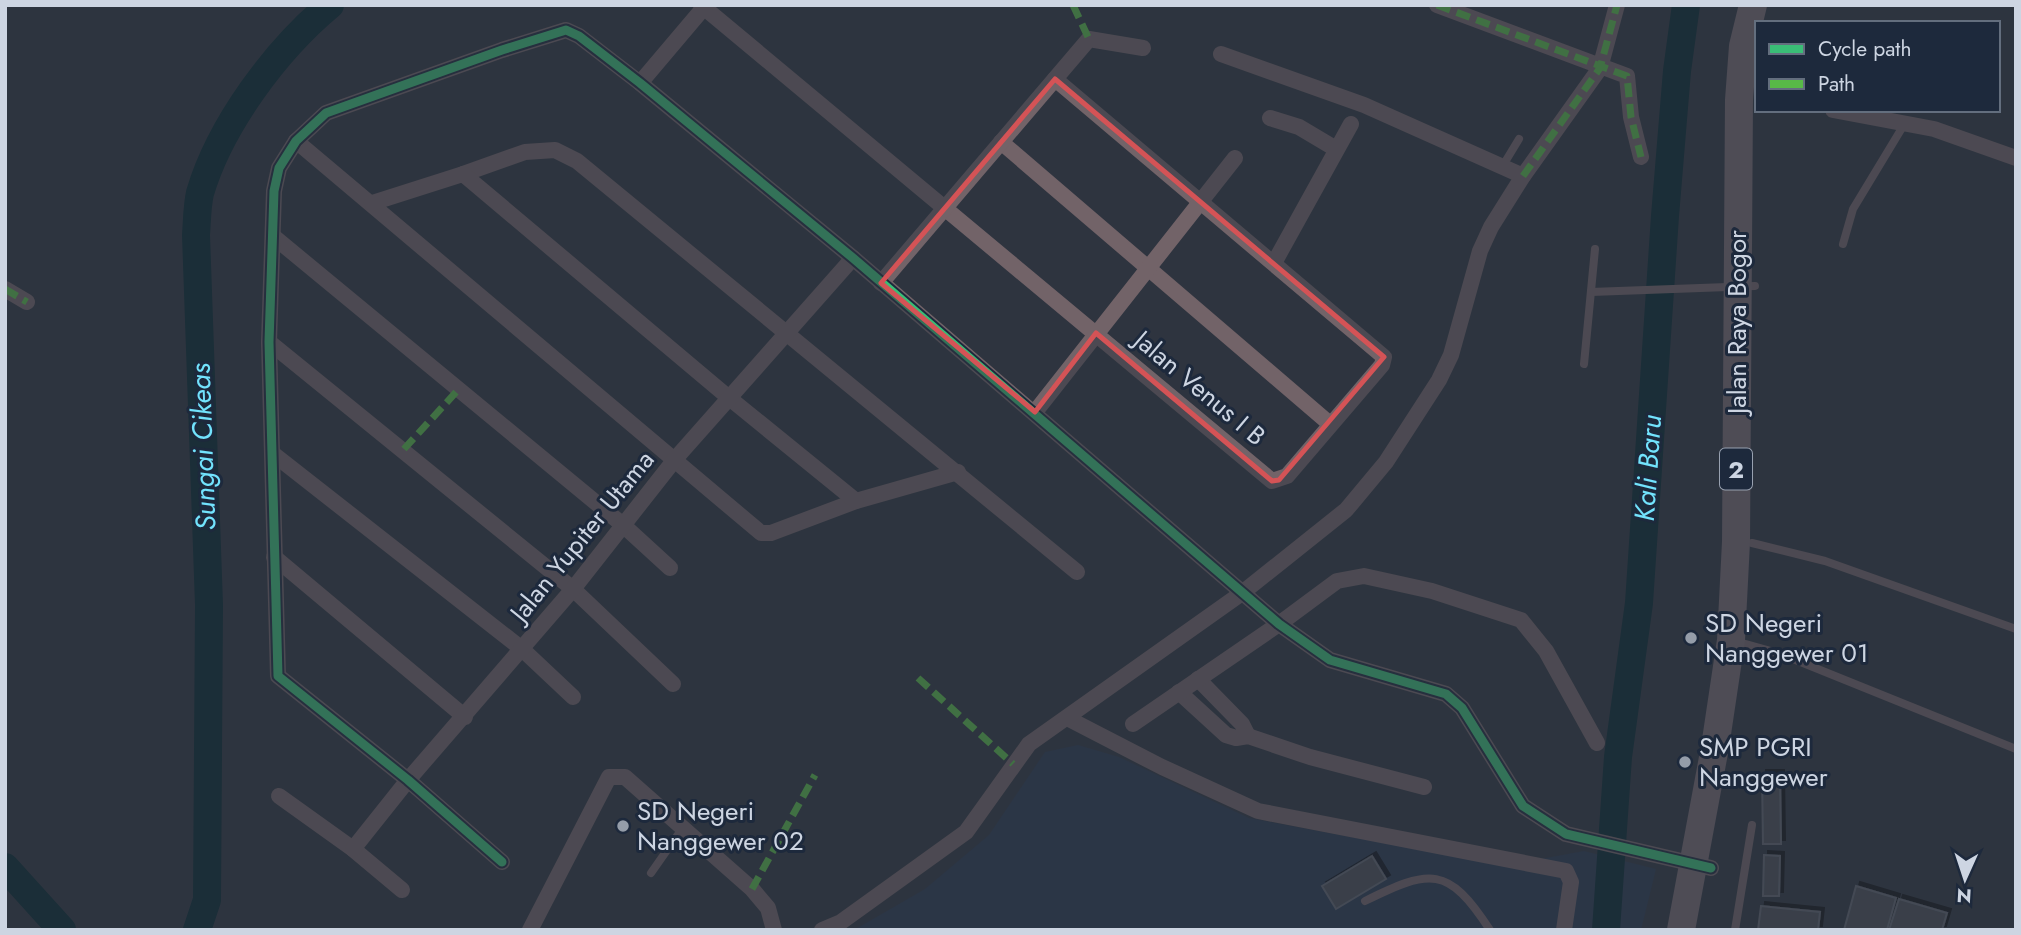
<svg xmlns="http://www.w3.org/2000/svg" width="2021" height="935" viewBox="0 0 2021 935" font-family="Jost,sans-serif">
<defs>
<filter id="shadow"><feDropShadow dx="4" dy="-4" stdDeviation="0" flood-color="#0009"/></filter>
</defs>
<rect width="100%" height="100%" fill="#2e343f"/>
<!-- built -->
<path fill="#29384f" d="M1078 745 1119 757 1249 818 1481 861 1535 860 1584 851 1656 869 1641 930H854L925 889 989 835 1045 752Z"/>
<g fill="none" stroke-linecap="round" stroke-linejoin="round">
<!-- river -->
<g stroke="#05272f" stroke-width="28">
<path d="M5 867 62 930"/>
<path d="M197 930 207 900 209 605 196 235C197 222 197 206 200 193 220 125 276 50 330 5"/>
<path d="M1606 930 1618 757 1639 603 1665 216 1677 71 1686 5"/>
</g>
</g>
<!-- building -->
<g fill="#484e57" stroke="#5f646e" stroke-width="2" filter="url(#shadow)">
<path d="M1762 774H1780L1781 844H1763Z"/>
<path d="M1764 855 1780 856 1779 896H1763Z"/>
<path d="M1372 856 1386 879 1336 909 1322 886Z"/>
<path d="M1856 886 1896 898 1887 930H1844Z"/>
<path d="M1899 899 1947 913 1942 930H1889Z"/>
<path d="M1761 906 1820 912 1818 930H1758Z"/>
</g>
<g fill="none" stroke-linecap="round" stroke-linejoin="round">
<!-- lane -->
<g stroke="#726368" stroke-width="8">
<path d="M1502 167 1519 139"/>
<path d="M1843 244 1853 209 1905 123"/>
<path d="M1591 292 1755 286"/>
<path d="M1584 364 1595 249"/>
<path d="M1752 543 1825 561 2016 629"/>
<path d="M1735 641 1778 653 2016 749"/>
<path d="M651 873 684 826"/>
<path d="M1365 901C1430 869 1448 865 1490 930"/>
<path d="M1735 930 1752 825"/>
</g>
<!-- street -->
<g stroke="#726368" stroke-width="16">
<path d="M701 5 1272 481 1287 476 1382 365 1384 357 1055 79"/>
<path d="M1437 5 1627 76 1631 117 1641 157"/>
<path d="M1221 54 1364 105 1523 176"/>
<path d="M640 83 706 5"/>
<path d="M1833 110 1934 129 2016 158"/>
<path d="M1270 118 1299 127 1336 149"/>
<path d="M296 141 761 533H771L856 501 958 472"/>
<path d="M1001 142 1330 424"/>
<path d="M463 174 525 152 555 150 577 161 1077 572"/>
<path d="M372 203 463 174 728 397 856 501"/>
<path d="M274 237 623 525 670 568"/>
<path d="M1274 263 1351 124"/>
<path d="M881 283 1089 39 1143 48"/>
<path d="M5 289 27 302"/>
<path d="M269 342 573 589 673 684"/>
<path d="M1035 412 1235 158"/>
<path d="M272 453 522 649 573 697"/>
<path d="M274 557 465 717"/>
<path d="M1198 679 1242 724 1248 736"/>
<path d="M1179 692 1226 735 1236 738 1248 736 1310 757 1424 787"/>
<path d="M1067 718 1162 767 1258 811 1566 871 1571 882 1564 930"/>
<path d="M1133 724 1279 624 1337 581 1364 576 1432 591 1521 620 1546 651 1597 743"/>
<path d="M279 796 353 849 402 890"/>
<path d="M353 849 408 780 573 589 676 458 853 258"/>
<path d="M502 862 408 780 278 676 269 342 274 191 279 168 296 141 326 113 502 50 566 30 579 36 640 83 853 258 1279 624 1330 660 1446 694 1462 708 1523 806 1566 834 1711 868"/>
<path d="M530 930 609 777H625L752 889 768 908 774 930"/>
<path d="M822 930 841 922 966 832 1029 744 1242 593 1346 510 1386 462 1439 380 1451 355 1480 251 1491 227 1523 176 1600 68 1617 5"/>
</g>
<!-- highway -->
<path stroke="#756870" stroke-width="28" d="M1681 930 1715 747 1731 640 1736 542 1739 100 1743 46 1753 5"/>
<!-- quiet -->
<g stroke="#58b947" stroke-width="7" stroke-dasharray="14 7" stroke-linecap="butt">
<path d="M1073 5 1089 39"/>
<path d="M1437 5 1627 76 1631 117 1641 157"/>
<path d="M1523 176 1600 68 1617 5"/>
<path d="M5 289 27 302"/>
<path d="M404 449 458 390"/>
<path d="M918 678 1013 764"/>
<path d="M752 889 815 775"/>
</g>
<!-- cycleway casing -->
<g stroke="#1d293c" stroke-width="13">
<path id="cycleway" d="M502 862 408 780 278 676 269 342 274 191 279 168 296 141 326 113 502 50 566 30 579 36 640 83 853 258 1279 624 1330 660 1446 694 1462 708 1523 806 1566 834 1711 868"/>
</g>
<!-- cycleway -->
<use href="#cycleway" stroke="#3abd76" stroke-width="9"/>
</g>
<!-- marked area -->
<path d="M0 0H2021V935H0ZM1055 79 1384 357 1279 480 1272 481 1096 333 1035 412 881 283Z" fill="#2e343f" fill-opacity=".55" fill-rule="evenodd"/>
<path fill="none" stroke="#d45356" stroke-width="5" stroke-linejoin="round" d="M1055 79 1384 357 1279 480 1272 481 1096 333 1035 412 881 283Z"/>
<!-- markers -->
<g fill="#959da9" stroke="#1d293c" stroke-width="2.5">
<circle cx="1691" cy="638" r="7"/>
<circle cx="1685" cy="762" r="7"/>
<circle cx="623" cy="826" r="7"/>
</g>
<g text-anchor="middle" dominant-baseline="central" stroke-width="6" stroke-linejoin="round" paint-order="stroke">
<!-- shield labels -->
<rect fill="#1d293c" stroke="#98a1b0" stroke-width="2" x="1720" y="448.5" width="32" height="41" rx="5"/>
<g font-size="24" font-weight="bold" fill="#cdd5e2">
<text x="1736" y="469">2</text>
</g>
<!-- street labels -->
<g font-size="26" fill="#cdd5e2" stroke="#1d293c">
<text transform="translate(1737 322) rotate(-90)">Jalan Raya Bogor</text>
<text transform="translate(1200 388) rotate(40)">Jalan Venus I B</text>
<text transform="translate(582 536) rotate(-51)">Jalan Yupiter Utama</text>
</g>
<!-- poi labels -->
<g font-size="26" fill="#cdd5e2" stroke="#1d293c" text-anchor="start">
<text x="1705" y="623">SD Negeri<tspan x="1705" dy="30">Nanggewer 01</tspan></text>
<text x="1699" y="747">SMP PGRI<tspan x="1699" dy="30">Nanggewer</tspan></text>
<text x="637" y="811">SD Negeri<tspan x="637" dy="30">Nanggewer 02</tspan></text>
</g>
<!-- water labels -->
<g font-size="28" font-style="italic" fill="#72e3fd" stroke="#1d293c">
<text transform="translate(203 447) rotate(-92)">Sungai Cikeas</text>
<text transform="translate(1648 468) rotate(-86)">Kali Baru</text>
</g>
</g>
<!-- border -->
<rect width="2021" height="935" fill="none" stroke="#cdd5e2" stroke-width="14"/>
<!-- legend -->
<rect x="1755" y="21" width="245" height="91" fill="#1d293c" stroke="#636e7e" stroke-width="2"/>
<rect x="1769" y="44" width="35" height="10" fill="#3abd76" stroke="#636e7e" stroke-width="2"/>
<text x="1818" y="56" font-size="21" fill="#cdd5e2">Cycle path</text>
<rect x="1769" y="79" width="35" height="10" fill="#58b947" stroke="#636e7e" stroke-width="2"/>
<text x="1818" y="91" font-size="21" fill="#cdd5e2">Path</text>
<!-- north arrow -->
<g transform="translate(1965 879) rotate(183)" stroke="#1d293c" stroke-width="5" paint-order="stroke">
<path d="M0-5L12 26L0 18L-12 26Z" fill="#cdd5e2"/>
<text y="-10" font-size="19" font-weight="bold" text-anchor="middle" fill="#cdd5e2">N</text>
</g>
</svg>
